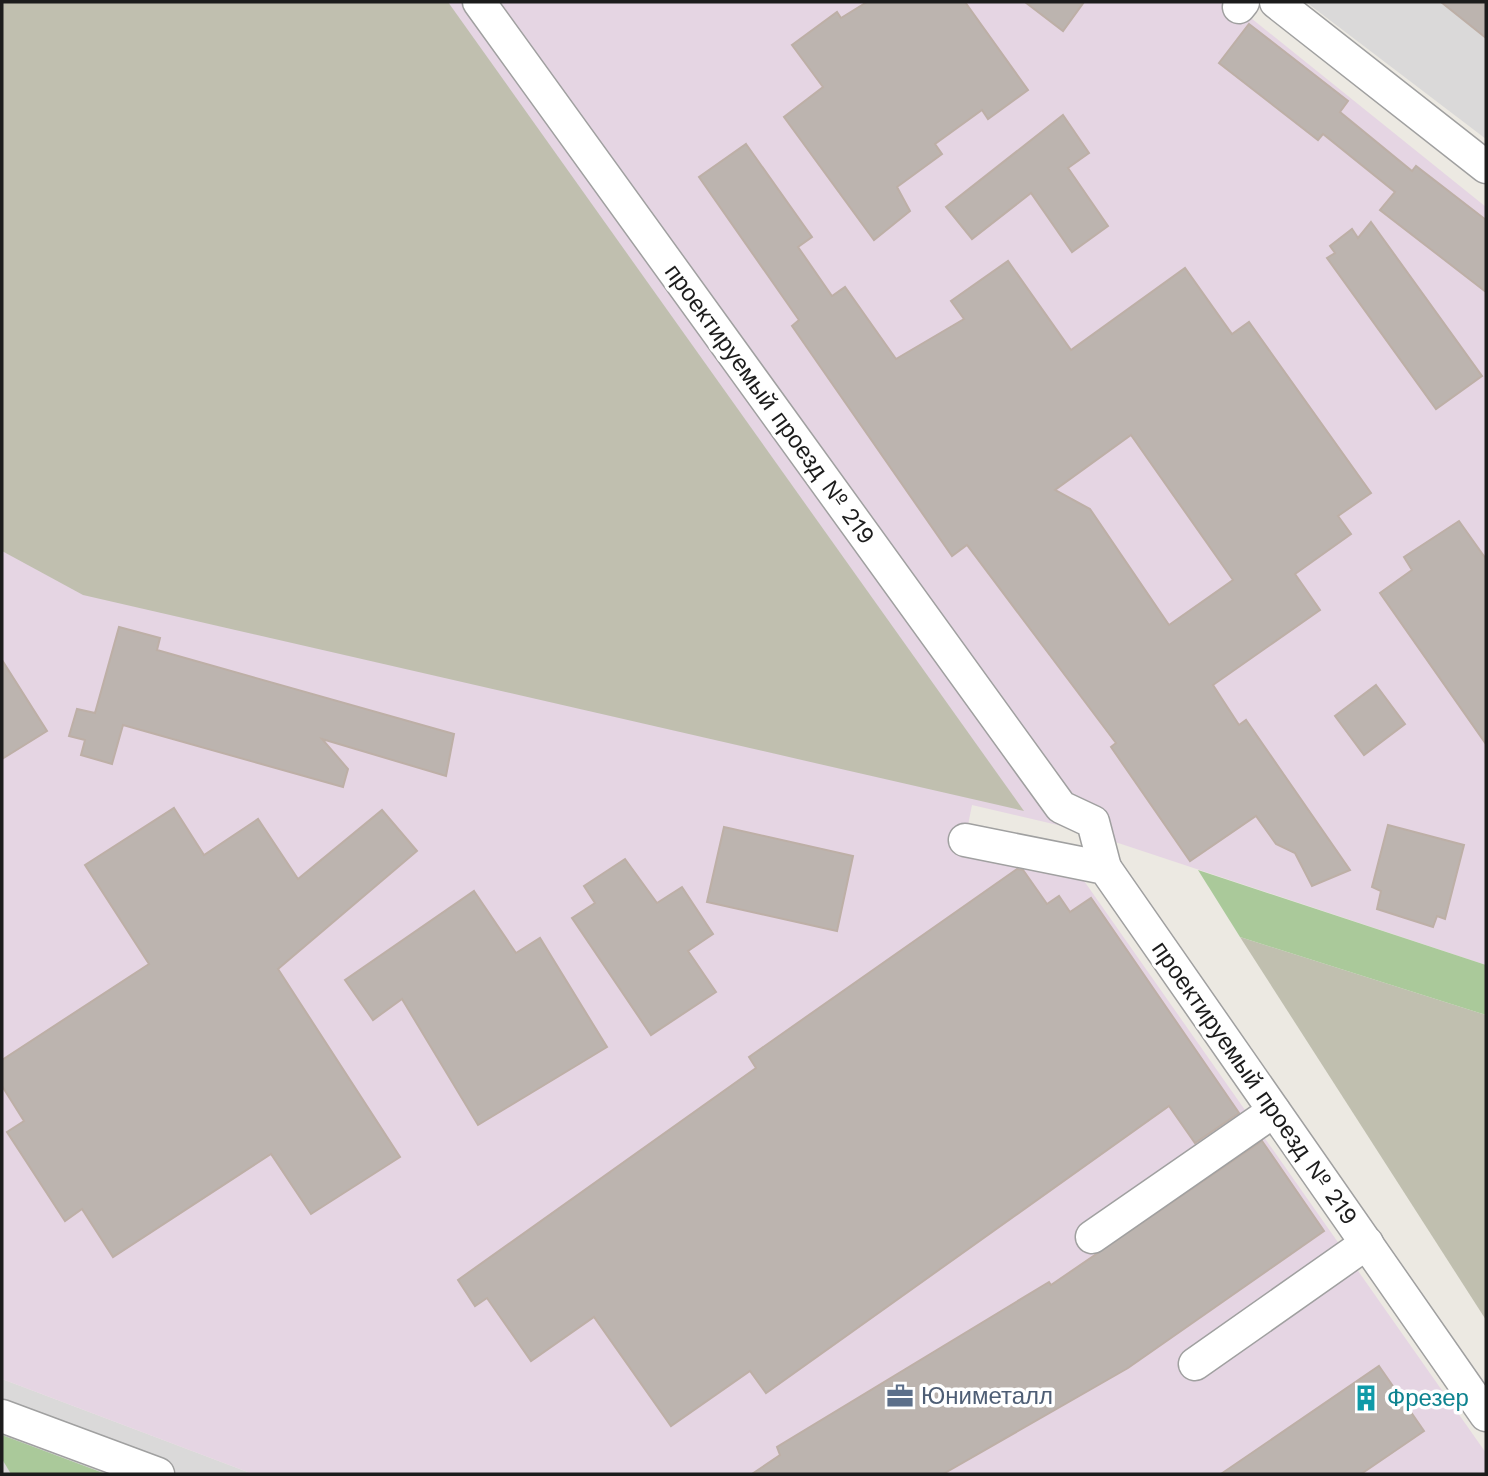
<svg xmlns="http://www.w3.org/2000/svg" width="1488" height="1476" viewBox="0 0 1488 1476" font-family="'Work Sans',sans-serif">
<rect width="100%" height="100%" fill="#ece9e2"/>
<!-- residential -->
<g fill="#dad9d9">
<path d="M1306 2H1486V139Z"/>
<path d="M2 1379 253 1474H2Z"/>
</g>
<!-- industrial -->
<path fill="#e5d5e3" d="M2 2H1231L1486 207V965L1079 830 972 805 965 840 1082 878 1486 1453V1474H253L2 1379Z"/>
<!-- construction -->
<g fill="#c0bfaf">
<path d="M2 2H448L1024 811 83 595 2 551Z"/>
<path d="M1240 937 1486 1015V1320Z"/>
</g>
<!-- forest -->
<g fill="#aac99a">
<path d="M1198 870 1486 965V1015L1240 937Z"/>
<path d="M2 1435 106 1474H11L2 1459Z"/>
</g>
<!-- building -->
<g fill="#bcb4af" stroke="#bdafa6" stroke-width="2" fill-rule="evenodd">
<path d="M867 2H965L1028 90 988 119 982 110 935 144 942 154 897 187 910 211 874 240 784 117 823 87 792 45 837 12 841 18Z"/>
<path d="M1025 2H1084L1063 31Z"/>
<path d="M1441 2H1486V38Z"/>
<path d="M1249 24 1348 101 1340 112 1412 171 1416 166 1486 220V292L1380 210 1395 192 1323 134 1318 140 1219 63Z"/>
<path d="M1063 115 1089 153 1068 168 1108 226 1072 252 1031 193 972 239 946 207Z"/>
<path d="M746 144 812 237 798 247 832 296 845 287 896 359 964 319 951 301 1008 261 1071 350 1185 268 1232 334 1249 322 1371 493 1338 516 1351 534 1295 574 1320 610 1213 685 1239 725 1246 720 1350 870 1312 886 1295 853 1276 844 1256 816 1190 861 1111 747 1116 743 967 545 952 556 792 326 799 320 699 177ZM1131 435 1233 580 1169 625 1090 509 1055 490Z"/>
<path d="M1371 222 1482 376 1436 409 1327 258 1335 253 1330 246 1352 229 1358 238Z"/>
<path d="M1459 521 1486 559V744L1380 593 1412 570 1404 557Z"/>
<path d="M119 627 160 638 157 650 454 734 446 776 322 739 348 769 343 787 123 725 112 764 81 755 85 740 69 736 77 709 95 713Z"/>
<path d="M2 660 47 731 2 759Z"/>
<path d="M1376 685 1405 724 1364 755 1335 716Z"/>
<path d="M174 808 204 855 258 819 298 879 382 810 417 851 278 969 400 1157 311 1214 271 1154 113 1257 82 1209 65 1221 7 1132 24 1121 2 1086V1060L149 964 85 865Z"/>
<path d="M1388 825 1464 845 1445 919 1437 916 1433 927 1377 909 1381 891 1372 887Z"/>
<path d="M724 827 853 856 837 931 707 902Z"/>
<path d="M625 859 657 903 682 887 713 934 688 951 716 992 651 1035 572 918 595 903 584 886Z"/>
<path d="M1017 869 1023 870 1047 904 1059 896 1070 912 1091 898 1239 1113 1195 1143 1169 1106 766 1393 750 1371 671 1426 594 1317 531 1361 487 1298 475 1306 458 1280 756 1068 749 1057Z"/>
<path d="M474 891 516 953 540 938 607 1047 478 1125 402 999 373 1020 345 980Z"/>
<path d="M1262 1141 1324 1231 1128 1368 943 1474H752L780 1455 777 1447 1049 1282 1051 1285Z"/>
<path d="M1379 1366 1424 1431 1361 1474H1221Z"/>
</g>
<g fill="none" stroke-linecap="round" stroke-linejoin="round">
<!-- minor casing -->
<g stroke="#a0a0a0" stroke-width="35">
<g id="minor">
<path d="M479 2 1061 807 1093 822 1105 868"/>
<path d="M1276 2 1486 167"/>
<path d="M1239 7 1243 2"/>
<path d="M965 840 1105 868 1486 1415"/>
<path d="M1092 1237 1274 1111"/>
<path d="M1195 1364 1367 1243"/>
<path d="M2 1416 158 1474"/>
</g>
</g>
<!-- minor -->
<use href="#minor" stroke="#fff" stroke-width="32"/>
</g>
<!-- icons -->
<defs>
<g id="office-bare" transform="scale(2.1)"><path d="M-6-3h4V-5.5h4V-3h4V5H-6ZM-1-4.5V-3h2v-1.5ZM-6 0V1H6V0Z" fill="#5c6f8a" stroke="#fff" stroke-width="2.5" paint-order="stroke"/></g>
<g id="building-bare" transform="scale(2.1)"><path d="M-4-6H4V6H1V3H-1V6H-4ZM-2.5-4.3h1.7v1.8h-1.7ZM.8-4.3h1.7v1.8H.8ZM-2.5-1h1.7V.8h-1.7ZM.8-1h1.7V.8H.8Z" fill="#0f9aa8" stroke="#fff" stroke-width="2.5" paint-order="stroke"/></g>
</defs>
<g fill-rule="evenodd">
<use href="#office-bare" x="900" y="1396"/>
<use href="#building-bare" x="1366" y="1398"/>
</g>
<g text-anchor="middle" dominant-baseline="central" stroke-width="7" stroke-linejoin="round" paint-order="stroke">
<!-- street labels -->
<g font-size="24" fill="#1c1c1c" stroke="#fff">
<text transform="translate(770 404) rotate(54)">проектируемый проезд № 219</text>
<text transform="translate(1255 1083) rotate(55)">проектируемый проезд № 219</text>
</g>
<!-- service labels -->
<g font-size="24" fill="#4e5e75" stroke="#fff" text-anchor="start">
<text x="921" y="1396">Юниметалл</text>
</g>
<!-- culture labels -->
<g font-size="24" fill="#0d838f" stroke="#fff" text-anchor="start">
<text x="1387" y="1398">Фрезер</text>
</g>
</g>
<!-- border -->
<rect width="1488" height="1476" fill="none" stroke="#1c1c1c" stroke-width="7"/>
</svg>
